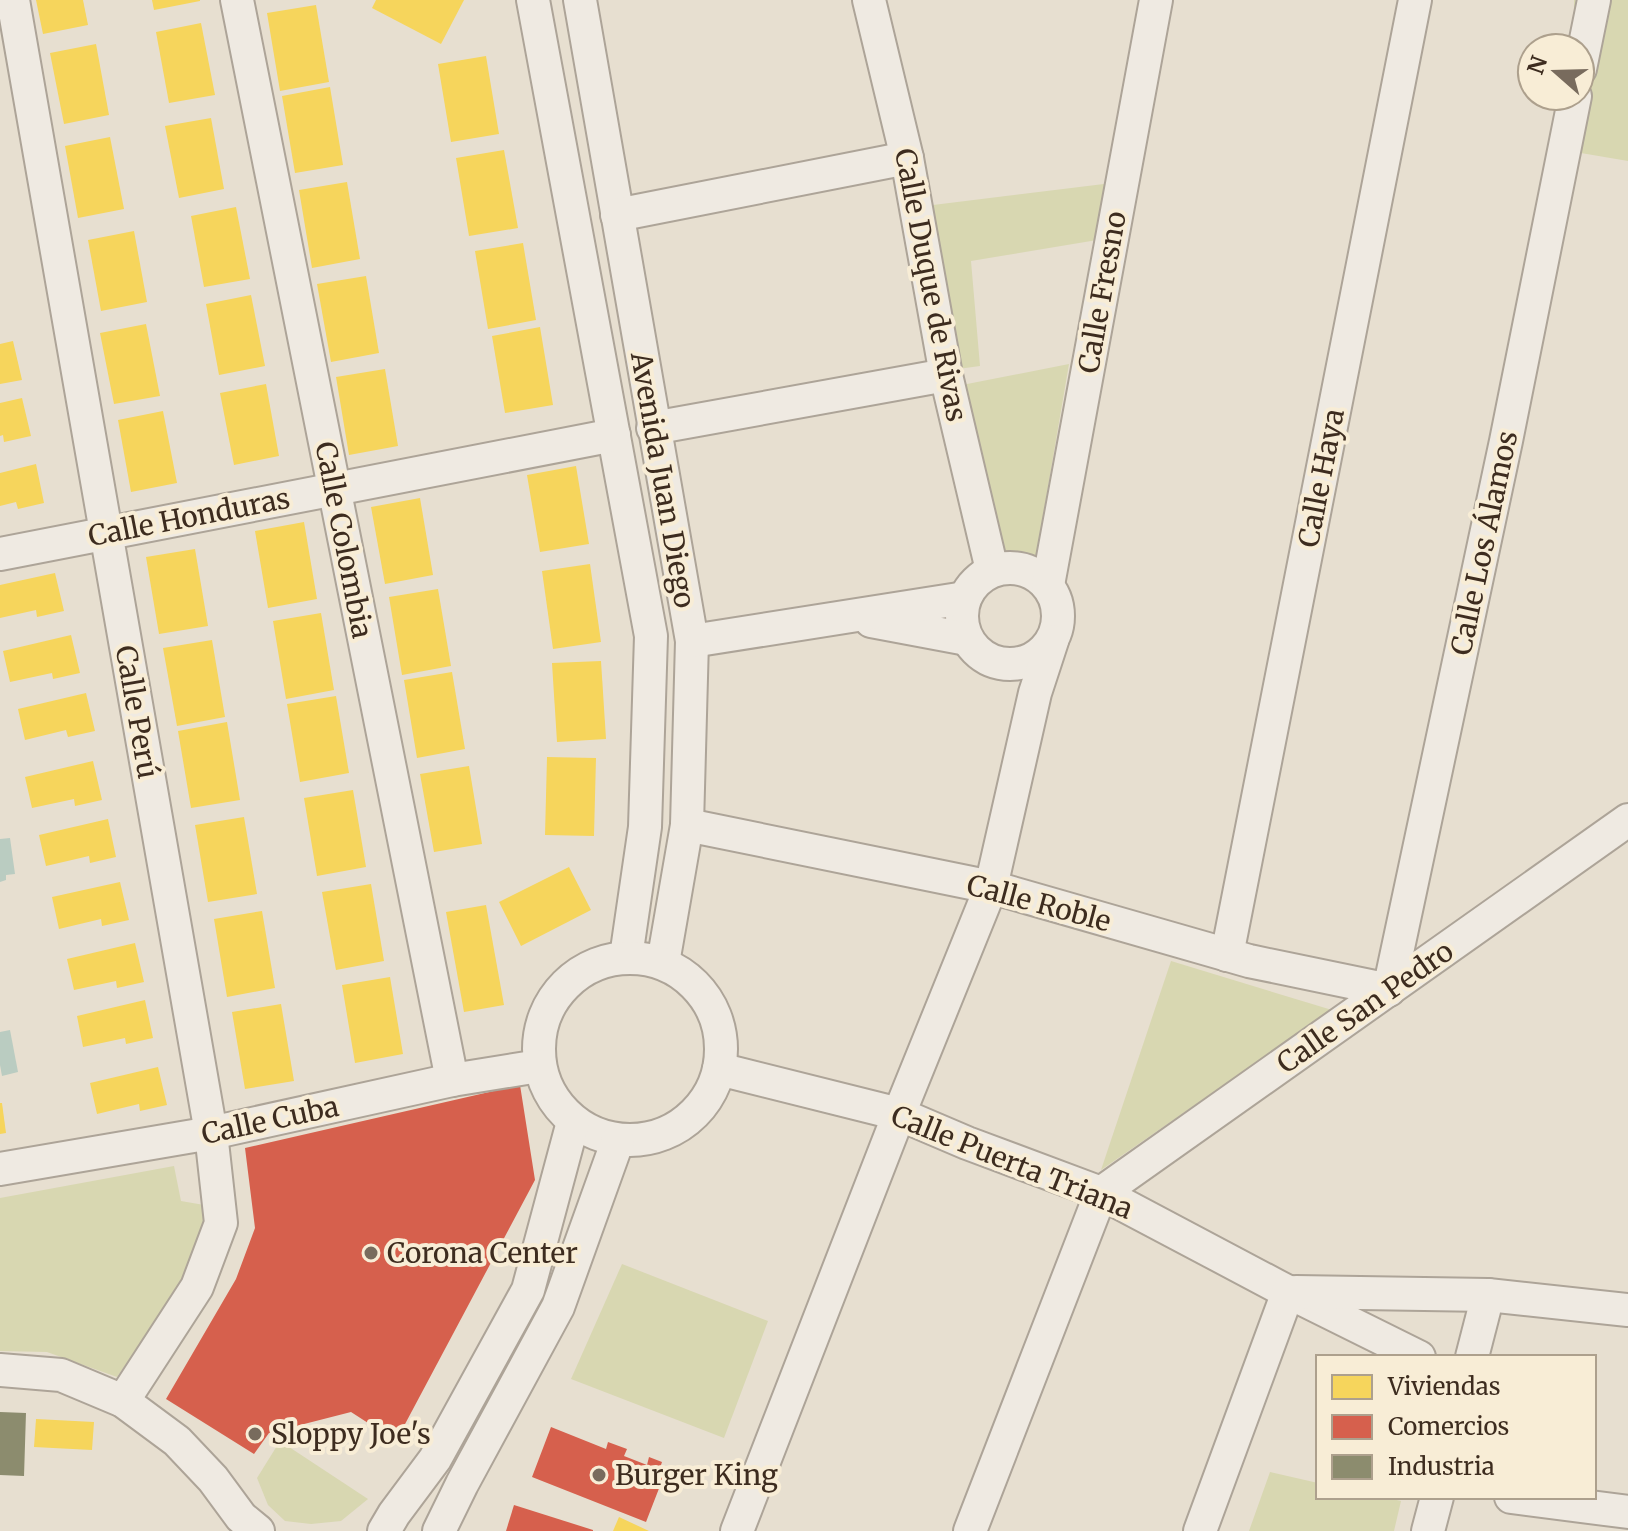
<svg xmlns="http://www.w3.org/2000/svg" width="1628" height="1531" viewBox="0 0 1628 1531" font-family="Merriweather,serif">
<rect width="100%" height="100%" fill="#e7dfd0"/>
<!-- green -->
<g fill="#d8d7b1">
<path d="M1574 0H1628V161L1575 152Z"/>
<path d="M1112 183 1097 240 971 261 980 366 958 369 933 205Z"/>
<path d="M1069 364 1036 557 1002 556 962 385Z"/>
<path d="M1171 961 1332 1010 1101 1170Z"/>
<path d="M174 1166 181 1201 204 1205 203 1231 186 1276 117 1377 47 1352 0 1351V1198Z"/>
<path d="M622 1264 768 1321 724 1438 571 1379Z"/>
<path d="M280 1441 368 1499 341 1521 311 1524 285 1521 268 1505 257 1478Z"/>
<path d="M1270 1472 1318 1483V1497H1384L1401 1501 1394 1531H1249Z"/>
</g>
<!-- water -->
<g fill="#baccc1">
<path d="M10 838 15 874 6 875V880L0 882V839Z"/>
<path d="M10 1030 18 1072 2 1076 0 1065V1032Z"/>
</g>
<!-- homes -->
<g fill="#f6d55c">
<path d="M36 0H83L88 25 43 34Z"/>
<path d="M152 0H200V1L154 10Z"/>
<path d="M376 0H464L441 44 372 8Z"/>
<path d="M316 5 329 82 280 91 267 13Z"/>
<path d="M201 23 215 95 169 103 156 32Z"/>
<path d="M96 44 109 115 64 124 50 53Z"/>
<path d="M486 56 499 134 451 142 438 64Z"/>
<path d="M330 87 343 165 295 173 282 96Z"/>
<path d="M211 118 224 189 179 198 165 126Z"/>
<path d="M110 137 124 209 78 218 65 146Z"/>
<path d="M504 150 518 228 469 236 456 158Z"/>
<path d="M347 182 360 259 312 268 299 190Z"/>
<path d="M236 207 250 279 204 287 191 216Z"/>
<path d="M134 231 147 302 101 311 88 240Z"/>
<path d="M523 243 536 320 488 329 475 251Z"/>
<path d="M366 276 379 353 331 362 317 284Z"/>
<path d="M251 295 265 366 219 375 206 304Z"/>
<path d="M146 324 160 396 114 404 100 333Z"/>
<path d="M540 327 553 405 505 413 492 336Z"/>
<path d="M13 341 22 380 0 384V344Z"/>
<path d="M385 369 398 446 349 455 336 377Z"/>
<path d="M266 384 279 456 234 465 220 393Z"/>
<path d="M22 398 31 436 4 442 3 435 0 436V403Z"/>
<path d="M163 411 177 483 131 492 118 420Z"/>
<path d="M36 464 44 503 18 509 16 502 0 506V473Z"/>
<path d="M576 466 589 544 540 552 527 475Z"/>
<path d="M420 498 433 575 385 584 371 507Z"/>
<path d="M304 522 317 599 268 608 255 531Z"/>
<path d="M195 549 208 626 159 634 146 557Z"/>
<path d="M590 564 601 642 553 649 542 571Z"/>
<path d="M55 573 64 611 37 617 36 610 0 618V585Z"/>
<path d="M438 589 451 666 402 675 389 597Z"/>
<path d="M321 613 334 690 286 699 273 621Z"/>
<path d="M71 635 80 673 53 679 52 673 10 682 3 651Z"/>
<path d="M212 640 225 717 177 726 163 648Z"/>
<path d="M601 661 606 739 557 742 552 663Z"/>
<path d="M452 672 465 749 417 758 404 680Z"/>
<path d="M86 693 95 731 68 737 66 730 25 740 18 709Z"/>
<path d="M336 696 349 773 300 782 287 704Z"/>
<path d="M227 722 240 800 191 808 178 731Z"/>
<path d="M547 757 596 758 594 836 545 835Z"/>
<path d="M93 761 102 800 75 806 74 799 32 808 25 777Z"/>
<path d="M469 766 482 844 434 852 420 774Z"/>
<path d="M353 790 366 867 317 876 304 798Z"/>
<path d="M244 817 257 894 208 902 195 825Z"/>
<path d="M108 819 116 857 90 863 89 856 46 866 39 835Z"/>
<path d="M569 867 591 910 521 946 499 902Z"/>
<path d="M120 882 129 920 102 926 101 919 59 929 52 897Z"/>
<path d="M371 884 384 961 336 970 322 892Z"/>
<path d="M486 905 504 1005 464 1012 446 912Z"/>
<path d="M262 911 275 988 227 997 214 919Z"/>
<path d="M135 943 144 982 117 988 116 981 74 990 67 959Z"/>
<path d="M390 977 403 1054 355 1063 342 985Z"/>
<path d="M145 1000 153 1038 126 1044 125 1038 83 1047 77 1016Z"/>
<path d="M281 1004 294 1081 245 1089 232 1012Z"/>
<path d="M158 1067 167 1105 140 1111 139 1104 97 1114 90 1083Z"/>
<path d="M0 1103H2L6 1133 0 1134Z"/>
<path d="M36 1419 94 1422 92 1450 34 1447Z"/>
<path d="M619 1517 649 1531H613Z"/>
</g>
<!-- shops -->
<g fill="#d6604d">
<path d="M520 1085 535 1180 396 1441 351 1412 269 1433 254 1454 166 1399 236 1279 255 1228 245 1148Z"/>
<path d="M551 1427 606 1449 608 1442 627 1449 624 1456 647 1465 649 1457 662 1462 659 1471 665 1473 646 1522 532 1477Z"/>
<path d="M514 1505 593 1530V1531H506Z"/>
</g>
<!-- industry -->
<path fill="#8c8c6e" d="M0 1412 26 1413 24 1476 0 1475Z"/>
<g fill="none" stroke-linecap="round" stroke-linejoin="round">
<!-- minor casing -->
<g stroke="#ada498" stroke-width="36">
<g id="minor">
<path d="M13 0 211 1133 221 1223 197 1287 123 1401"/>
<path d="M237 0 452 1080"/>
<path d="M533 0 651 636 645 827 626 957"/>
<path d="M580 0 692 641 687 825 663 963"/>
<path d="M869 0 907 158 946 375 992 570"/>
<path d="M1580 69 1594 0"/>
<path d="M617 215 907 158"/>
<path d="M653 428 946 375"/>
<path d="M0 554 614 435"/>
<circle cx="1010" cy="616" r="48"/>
<path d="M1048 585 1156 0"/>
<path d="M871 621 967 639"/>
<path d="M692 641 965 598"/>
<path d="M687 825 991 887 1249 961 1389 990 1506 441 1575 96"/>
<path d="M1227 955 1415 0"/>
<circle cx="630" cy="1049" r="91"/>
<path d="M719 1069 899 1114 967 1143 1101 1193 1288 1292 1419 1357"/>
<path d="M0 1169 211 1133 452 1080 539 1066"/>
<path d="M1101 1193 1628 820"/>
<path d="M1296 1292 1488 1295 1628 1310"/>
<path d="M1472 1357 1488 1295"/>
<path d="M0 1370 61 1375 123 1401 177 1441 213 1479 241 1517 258 1531"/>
<path d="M1511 1497 1628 1512"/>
<path d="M384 1531 394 1514 435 1459 528 1290 573 1122"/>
<path d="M439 1531 462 1484 558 1307 618 1140"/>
<path d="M737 1531 899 1114 991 887 1035 693 1052 641"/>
<path d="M970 1531 1101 1193"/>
<path d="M1200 1531 1288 1292"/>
<path d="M1428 1531 1437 1497"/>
</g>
</g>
<!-- minor -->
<use href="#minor" stroke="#efeae2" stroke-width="32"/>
</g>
<!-- markers -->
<g fill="#786b5d" stroke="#f8edd6" stroke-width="3">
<circle cx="371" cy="1253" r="8"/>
<circle cx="255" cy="1434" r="8"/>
<circle cx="599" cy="1475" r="8"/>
</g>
<g text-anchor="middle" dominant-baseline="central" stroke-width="8" stroke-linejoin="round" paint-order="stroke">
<!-- street labels -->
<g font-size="28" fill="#3d2c1f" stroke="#f8edd6">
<text transform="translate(931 285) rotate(79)">Calle Duque de Rivas</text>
<text transform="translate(1102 292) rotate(-80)">Calle Fresno</text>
<text transform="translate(1321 478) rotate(-79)">Calle Haya</text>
<text transform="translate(663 480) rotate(80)">Avenida Juan Diego</text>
<text transform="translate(189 517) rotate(-11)">Calle Honduras</text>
<text transform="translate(344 540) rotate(79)">Calle Colombia</text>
<text transform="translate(1484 543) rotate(-78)">Calle Los Álamos</text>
<text transform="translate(137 712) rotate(80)">Calle Perú</text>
<text transform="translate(1039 903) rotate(15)">Calle Roble</text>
<text transform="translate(1365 1007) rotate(-35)">Calle San Pedro</text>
<text transform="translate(270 1120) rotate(-12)">Calle Cuba</text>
<text transform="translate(1012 1162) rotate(22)">Calle Puerta Triana</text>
</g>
<!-- poi labels -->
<g font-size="28" fill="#3d2c1f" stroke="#f8edd6" text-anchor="start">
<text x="387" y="1253">Corona Center</text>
<text x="271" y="1434">Sloppy Joe's</text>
<text x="615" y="1475">Burger King</text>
</g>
</g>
<!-- legend -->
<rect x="1316" y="1355" width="280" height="144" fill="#f8edd6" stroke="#ada08d" stroke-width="2"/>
<rect x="1332" y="1375" width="40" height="24" fill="#f6d55c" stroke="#ada08d" stroke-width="2"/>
<text x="1388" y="1395" font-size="24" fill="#3d2c1f">Viviendas</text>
<rect x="1332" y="1415" width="40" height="24" fill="#d6604d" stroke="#ada08d" stroke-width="2"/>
<text x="1388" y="1435" font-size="24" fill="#3d2c1f">Comercios</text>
<rect x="1332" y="1455" width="40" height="24" fill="#8c8c6e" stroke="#ada08d" stroke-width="2"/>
<text x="1388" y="1475" font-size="24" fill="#3d2c1f">Industria</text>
<!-- north arrow -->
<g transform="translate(1556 72) rotate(290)"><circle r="38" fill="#f8edd6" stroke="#ada08d" stroke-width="2"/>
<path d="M0-6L14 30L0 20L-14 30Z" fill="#786b5d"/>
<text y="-12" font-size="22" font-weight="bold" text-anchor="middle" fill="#3d2c1f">N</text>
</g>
</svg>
